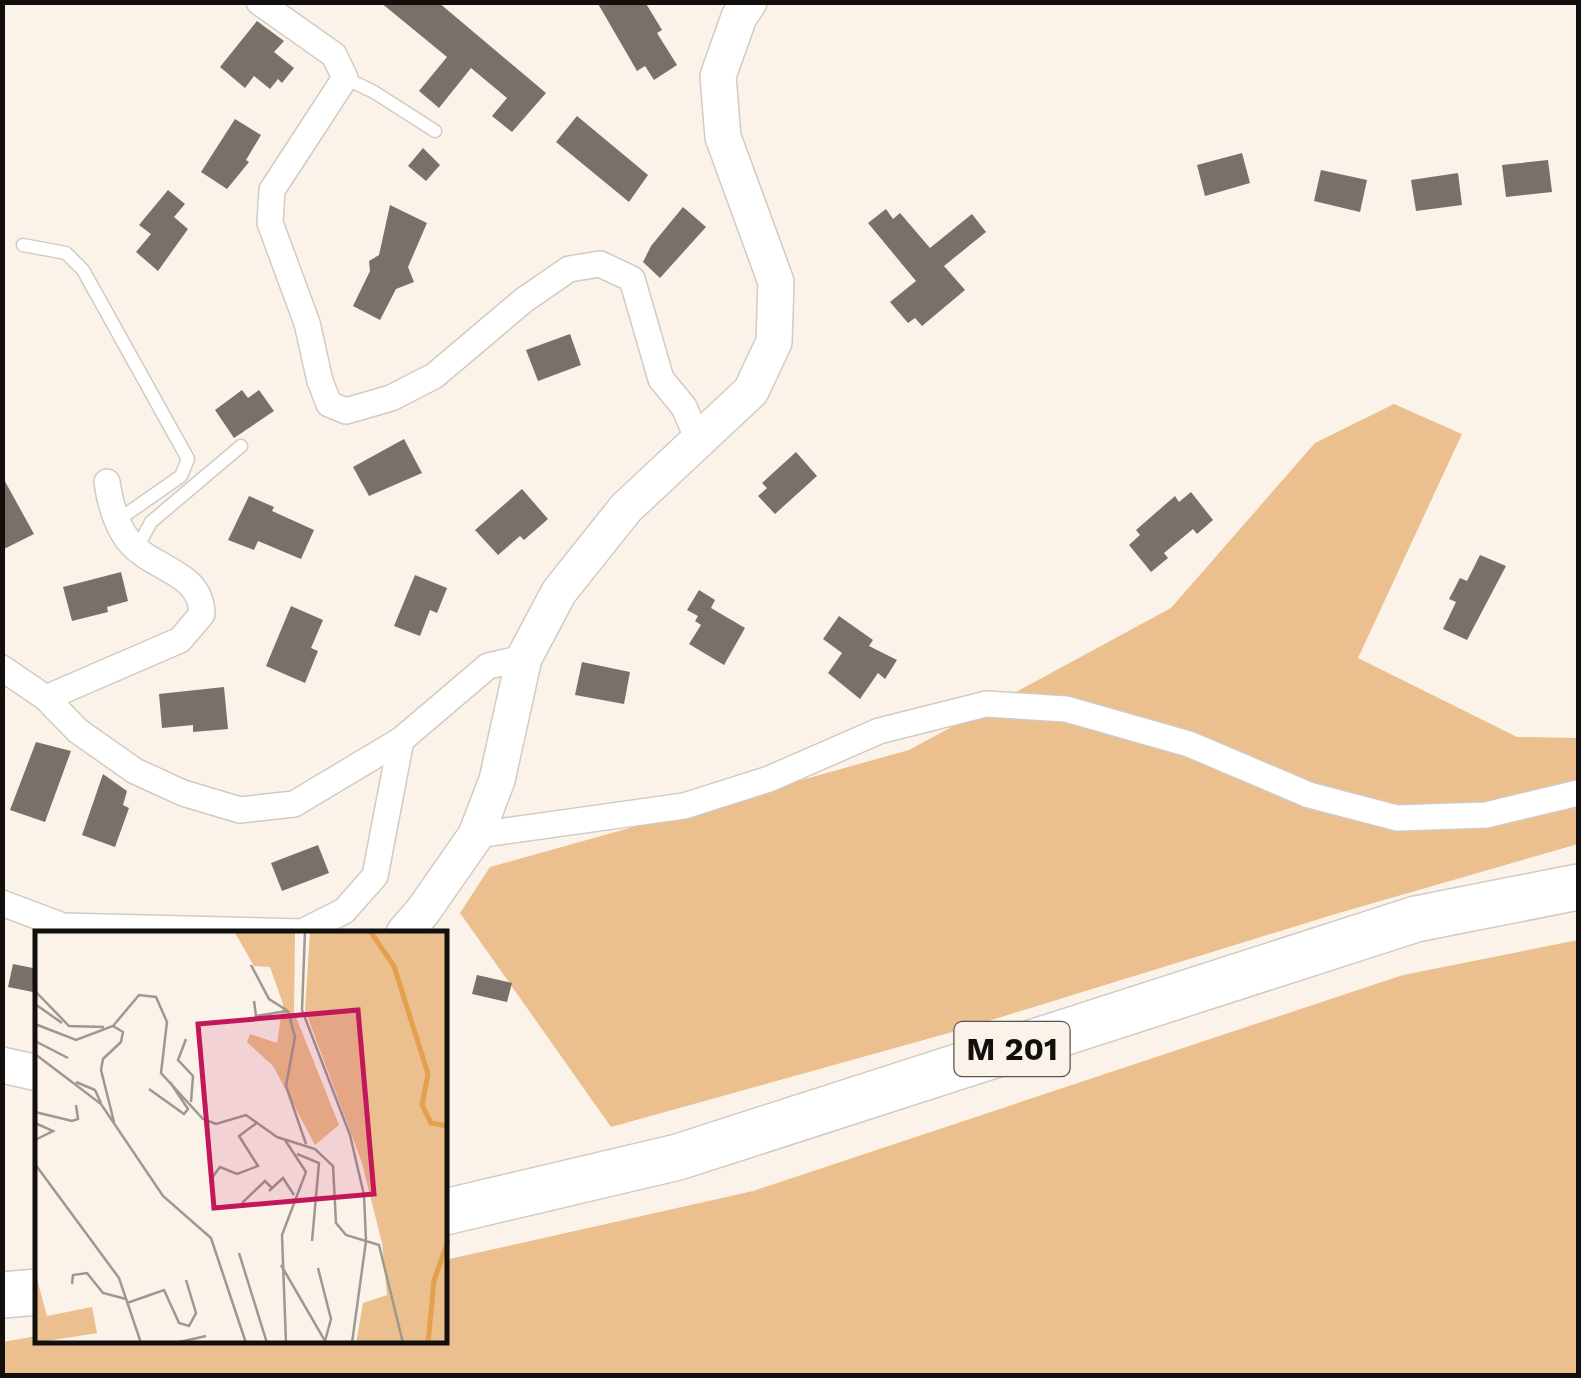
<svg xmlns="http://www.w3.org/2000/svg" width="1581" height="1378" viewBox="0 0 1581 1378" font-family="'Work Sans',sans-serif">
<rect width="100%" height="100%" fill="#fbf3e9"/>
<!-- green -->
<g fill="#ebbf8e">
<path d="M1394 404 1462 434 1358 658 1517 737 1578 738V844L1332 915 956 1031 611 1127 460 913 490 867 909 750 1171 608 1315 443Z"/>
<path d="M1578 940V1375H3V1342L37 1336 38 1340H445V1260L753 1191 1403 975Z"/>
</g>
<!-- building -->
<g fill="#797169">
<path d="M380 2H438L546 93 512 132 492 116 507 98 471 68 439 108 419 91 447 57Z"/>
<path d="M597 2H645L662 30 657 33 677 65 654 80 645 66 637 71Z"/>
<path d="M257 21 284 41 274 52 294 68 282 83 278 79 270 89 254 76 245 88 220 67Z"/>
<path d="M577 116 648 175 629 202 556 142Z"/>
<path d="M235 119 261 135 246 160 249 162 227 189 201 172Z"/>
<path d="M423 148 440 165 426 181 408 166Z"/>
<path d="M1242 153 1250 183 1205 196 1197 165Z"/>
<path d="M1548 160 1552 192 1506 197 1502 165Z"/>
<path d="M1321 170 1367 180 1360 212 1314 201Z"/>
<path d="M1458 173 1462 205 1416 211 1411 180Z"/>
<path d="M168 190 185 204 174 217 188 229 158 271 136 252 151 234 139 225Z"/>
<path d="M390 205 427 223 408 267 414 282 396 289 380 320 353 306 370 271 369 261 379 255Z"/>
<path d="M683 207 706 227 660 278 643 262 651 246Z"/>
<path d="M886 209 893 219 900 213 930 248 972 214 986 232 944 266 965 290 922 326 915 318 908 323 890 302 916 281 868 223Z"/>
<path d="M570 334 581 365 538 381 526 350Z"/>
<path d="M242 390 248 398 259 390 274 411 234 438 215 410Z"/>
<path d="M404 439 422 473 369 496 353 467Z"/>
<path d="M796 452 817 476 775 514 758 496 767 488 762 483Z"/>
<path d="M2 476 34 534 2 550Z"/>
<path d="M522 489 548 519 524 540 520 536 498 555 475 530Z"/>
<path d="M1191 492 1213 520 1197 534 1193 529 1164 553 1168 558 1151 572 1129 545 1140 535 1136 530 1175 496 1179 502Z"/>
<path d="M249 496 274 507 272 511 314 530 301 559 258 541 254 550 228 540Z"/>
<path d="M1480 555 1506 566 1467 640 1443 629 1456 602 1449 599 1460 578 1467 581Z"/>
<path d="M121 572 128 601 107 607 108 612 72 621 63 587Z"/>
<path d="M415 575 447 588 437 613 430 610 420 636 394 626Z"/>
<path d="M699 590 715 600 711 608 745 628 724 665 689 644 701 625 695 621 698 616 687 610Z"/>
<path d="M291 606 323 620 311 648 318 651 305 683 266 666Z"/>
<path d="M839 616 873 640 869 646 897 660 885 679 878 673 860 699 828 673 842 653 823 639Z"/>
<path d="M582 662 630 672 624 704 575 695Z"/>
<path d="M224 687 228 729 193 732V725L162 728 159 694Z"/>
<path d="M36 742 71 751 45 822 10 810Z"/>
<path d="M103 774 127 791 123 805 129 808 115 847 82 835Z"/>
<path d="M318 845 329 873 282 891 271 863Z"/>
<path d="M13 964 38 969V993L8 987Z"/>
<path d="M477 975 512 983 507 1002 472 994Z"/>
</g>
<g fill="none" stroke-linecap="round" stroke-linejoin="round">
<!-- lane casing -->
<g stroke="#d3cac1" stroke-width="15">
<g id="lane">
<path d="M345 78 374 92 435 131"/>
<path d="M23 245 66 253 83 270 188 459 181 476 118 520"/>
<path d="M137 548 151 522 241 446"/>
</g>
</g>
<!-- street casing -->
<g stroke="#d3cac1" stroke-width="28">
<g id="street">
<path d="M259 2 334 55 345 78 272 190 270 223 307 323 320 381 329 404 346 411 391 398 434 376 524 300 569 269 600 264 632 279 661 379 684 407 699 442"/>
<path d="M2 668 46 698 78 731 135 771 183 793 240 810 294 804 401 740 488 666 524 658"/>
<path d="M46 698 180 640 202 614C201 570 152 571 128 540 115 523 110 503 107 482"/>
<path d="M476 835 684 806 769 779 879 731 986 704 1066 709 1189 744 1309 795 1397 818 1486 815 1578 793"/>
<path d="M2 903 63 926 302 932 344 911 375 876 401 740"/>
</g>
</g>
<!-- secondary casing -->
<g stroke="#d3cac1" stroke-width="38">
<g id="secondary">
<path d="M404 933 423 911 476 835 497 780 524 658 559 592 626 508 751 391 774 342 776 282 723 137 718 76 739 17 749 2"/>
<path d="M2 1065 38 1073"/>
</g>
</g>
<!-- highway casing -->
<g stroke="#d3cac1" stroke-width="48">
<g id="highway">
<path d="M445 1212 678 1157 1416 919 1578 887"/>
<path d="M2 1295 38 1292"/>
</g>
</g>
<!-- lane -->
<use href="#lane" stroke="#fff" stroke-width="12"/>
<!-- street -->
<use href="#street" stroke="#fff" stroke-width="25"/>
<!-- secondary -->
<use href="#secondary" stroke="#fff" stroke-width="35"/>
<!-- highway -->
<use href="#highway" stroke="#fff" stroke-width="45"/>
</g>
<g text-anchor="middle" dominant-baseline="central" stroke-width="8" stroke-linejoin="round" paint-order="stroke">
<!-- shield labels -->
<rect fill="#fbf3e9" stroke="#58534e" stroke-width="2.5" x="954.5" y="1022" width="115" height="54" rx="8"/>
<g font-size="32" font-weight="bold" fill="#120f0c">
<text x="1012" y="1049">M 201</text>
</g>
</g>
<!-- overview -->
<g transform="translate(35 931)">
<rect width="412" height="412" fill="#fbf3e9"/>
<path d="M199 0H260L259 81 304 194 280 214 238 135 212 111 215 103 242 112 248 73 235 36 219 35ZM275 0H412V412H321L328 372 352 364 347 312 327 232 270 79ZM0 341 12 385 57 376 62 402 0 412Z" fill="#ebbf8e"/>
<path fill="none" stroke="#e4a14d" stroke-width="5" d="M335 0 359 35 393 143 387 174 396 192 413 195M393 412 399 350 413 309"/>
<path fill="none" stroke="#9e9891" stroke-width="2.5" d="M270 0 267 79 315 204 329 264 331 310 317 412M216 34 234 68 253 80M0 60 34 95 69 96M219 70 221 85 252 80M0 73 27 92M253 80 260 106 251 155 271 213M0 93 41 109 78 95 104 64 121 66 132 91 126 142 168 188 181 193 211 184 242 206 280 218 298 235 301 292 311 304 344 314 368 412M78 95 88 101 86 111 68 128 66 139 79 191M151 108 143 129 158 145 156 171M0 110 33 127M0 123 66 173 128 265 176 307 211 412M41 151 60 159 66 172M114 158 149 183 153 178 135 151M0 181 37 190 43 188 41 174M0 192 18 200 0 209M250 209 271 241 247 304 251 412M262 223 284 232 277 310M0 233 84 347 106 412M176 248 185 236 202 243 223 235 204 205 223 191M234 260 248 247 259 264M207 272 230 250 238 258M204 322 232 412M246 334 290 410 296 388 283 337M37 353 38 344 52 342 68 362 91 368M92 372 129 359 144 392 154 395 161 382 151 349M140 412 171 405"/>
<path fill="#c2185b" fill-opacity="0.15" stroke="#c2185b" stroke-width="5" d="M323 79 339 263 179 277 163 93Z"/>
<rect width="412" height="412" fill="none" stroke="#120f0c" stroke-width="5"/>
</g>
<!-- border -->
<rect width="1581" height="1378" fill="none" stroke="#120f0c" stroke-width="10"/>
</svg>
